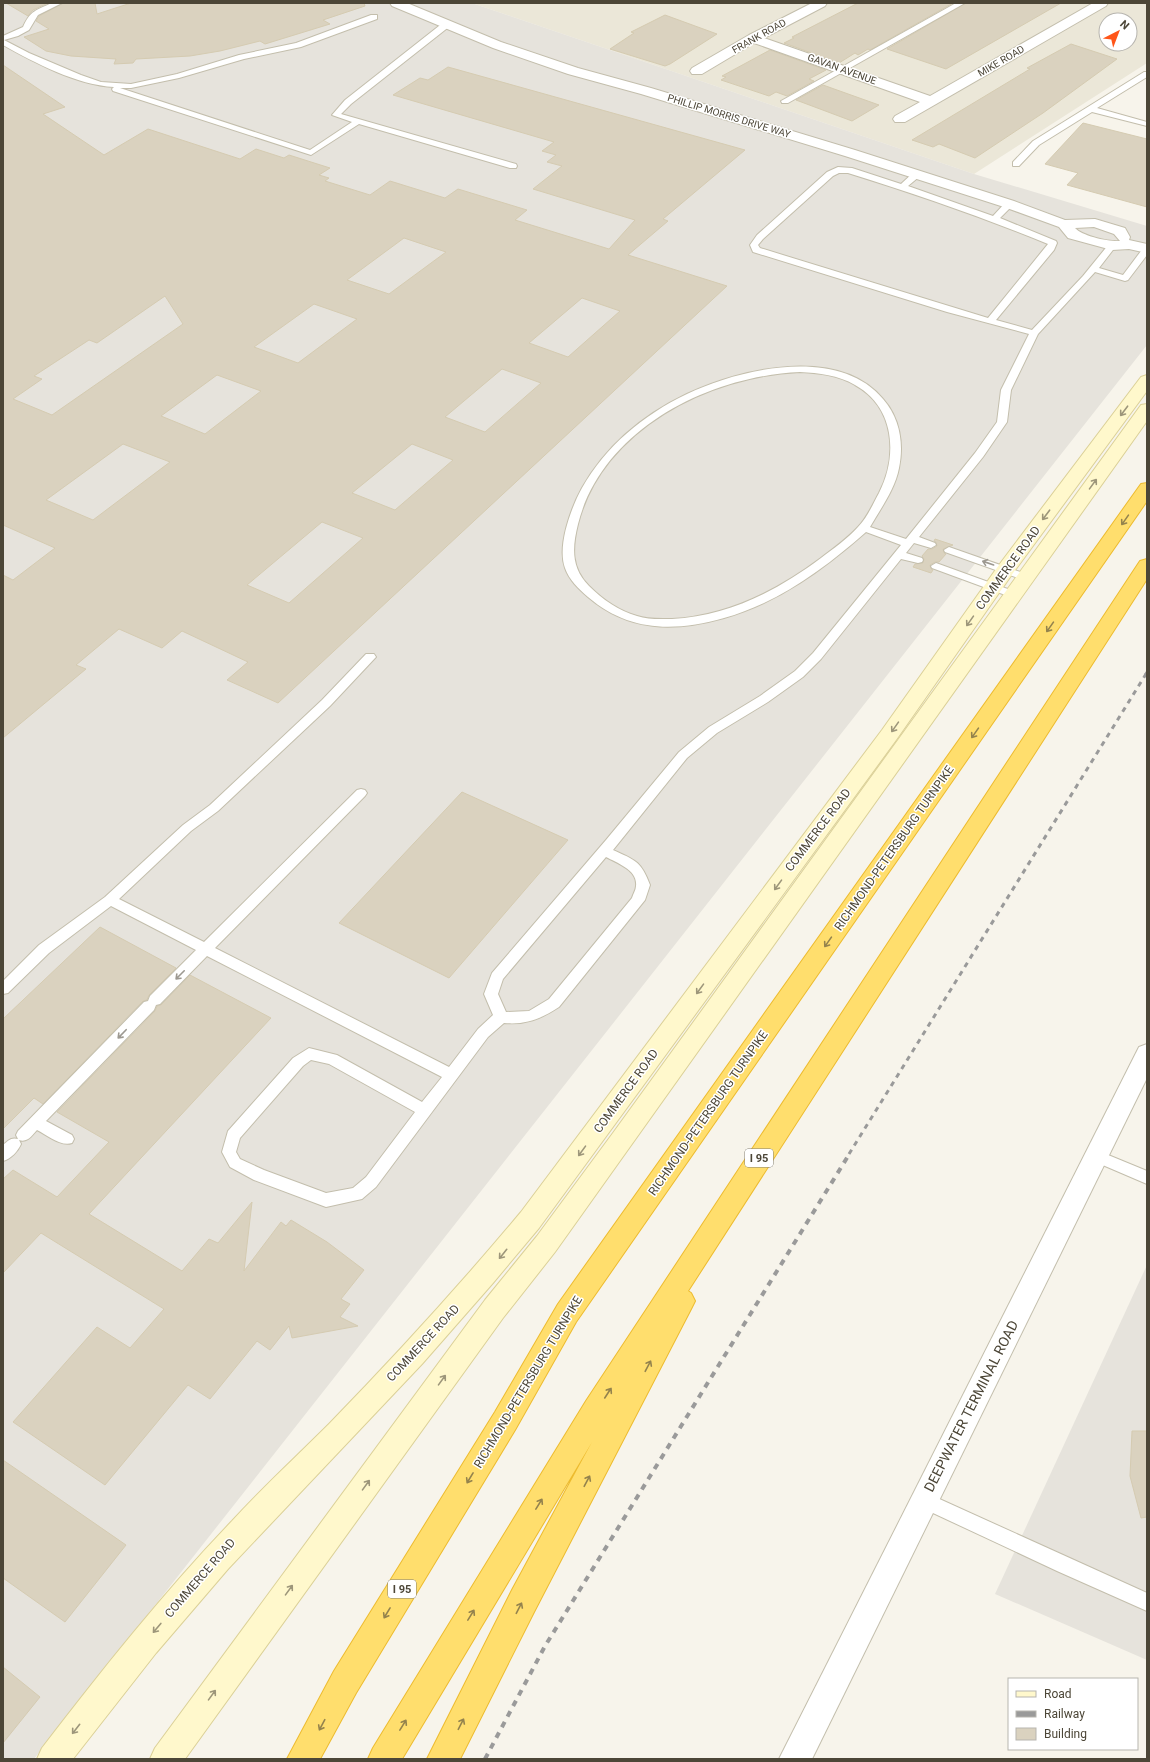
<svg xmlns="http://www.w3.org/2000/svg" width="1150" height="1762" viewBox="0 0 1150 1762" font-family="Roboto,sans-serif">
<rect width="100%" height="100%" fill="#f7f4eb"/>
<!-- residential -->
<path fill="#ebe7d8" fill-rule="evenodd" d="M472 3H1147V63L974 174ZM1106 20H1130V44H1106Z"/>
<!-- industrial -->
<g fill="#e6e3dc">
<path d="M3 3H472L974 174 1147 226V345L34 1759H3Z"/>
<path d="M1147 1265V1660L995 1594Z"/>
</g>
<!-- building -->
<g fill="#dad2bf" stroke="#d5cbb1" fill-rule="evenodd">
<path d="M6 3H48L33 10 28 16Z"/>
<path d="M63 3H95L97 14 131 3H364L365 6 323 20 330 24 265 44 260 41 220 51 190 56 136 59 133 63 114 64 116 59 71 56 46 51 24 37 49 29 36 21 39 16Z"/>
<path d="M858 3H953L870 50 868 49 858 55 855 53 839 63 784 43 794 38 792 37Z"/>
<path d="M966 3H1061L946 69 887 49Z"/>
<path d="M665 15 717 34 670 64 665 66 610 49 634 33 631 32Z"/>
<path d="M1071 44 1117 59 1043 113 975 158 939 144 933 147 912 140 1030 69 1027 68Z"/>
<path d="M770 50 826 70 809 79 814 81 787 96 776 92 769 96 721 80 726 77 722 76Z"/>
<path d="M3 65 65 107 43 114 104 155 148 129 240 159 256 149 284 158 289 155 330 168 319 175 329 178 325 181 370 195 390 181 445 198 458 189 527 210 515 220 609 249 635 220 533 189 562 166 547 162 556 155 542 151 554 142 393 95 420 78 428 80 448 67 745 150 663 219 668 221 628 255 727 286 278 703 227 680 248 662 182 631 162 648 119 629 76 665 86 669 3 738V575L13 580 55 548 3 525ZM404 238 446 252 389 294 347 280ZM165 296 183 324 52 415 13 399 42 379 34 376 89 340 97 343ZM582 298 620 311 568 357 529 343ZM314 304 357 319 298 363 254 347ZM502 369 541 383 485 432 445 417ZM217 375 261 391 205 434 161 416ZM123 444 170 462 93 520 46 500ZM412 444 453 460 395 510 352 493ZM322 522 363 538 289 603 247 585Z"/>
<path d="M823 85 879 105 852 121 796 100Z"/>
<path d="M1083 123 1147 139V207L1067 185 1078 173 1045 164Z"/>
<path d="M935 539 953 545 943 549 944 553 946 554 939 562H935L930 565 931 569 933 570 931 573 913 567 915 564 923 563 924 559 922 556 928 549H932L937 546 936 542 934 541Z"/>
<path d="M462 792 568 840 449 978 339 923Z"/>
<path d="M100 927 176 968 149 995 147 1000 143 1001 43 1104 34 1098 3 1129V1019Z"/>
<path d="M190 975 271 1018 89 1214 182 1271 209 1239 218 1243 252 1202 244 1271 281 1222 286 1226 291 1220 327 1242 364 1270 341 1299 350 1304 340 1317 358 1326 292 1338 289 1326 270 1350 257 1341 210 1399 188 1385 105 1485 13 1422 97 1327 130 1348 164 1309 41 1233 3 1273V1179L13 1170 57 1197 109 1142 57 1112 155 1011 157 1006 161 1005Z"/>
<path d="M1132 1431H1147V1517L1141 1518 1130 1476Z"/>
<path d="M3 1460 126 1545 65 1622 3 1578Z"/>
<path d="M3 1667 40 1697 3 1743Z"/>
</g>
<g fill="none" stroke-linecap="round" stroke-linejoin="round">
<!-- service casing -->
<g stroke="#c3beac" stroke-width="2">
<g id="service">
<path d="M52 3H62L38 15 29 30 18 36 4 40 29 53 81 75 101 82 131 84 177 74 239 55 296 43 371 15H377V19L301 47 244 59 179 78 131 88H120L310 150 352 122 332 115 345 100 444 22H450V26L351 104 341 114 516 164 517 166 516 168H510L359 124 311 155 113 91 112 89 114 87C77 85 35 63 3 45V36L23 27C30 11 36 10 52 3Z"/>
<path d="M956 3H965L788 103H782L781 101Z"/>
<path d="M1144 72H1147V77L1097 108 1147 122V126L1092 112 1039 145 1019 166H1013V162L1033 141Z"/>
<path d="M838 167 852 168 901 184 914 172H920V176L908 186 993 216 1006 202H1012L1013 204 1012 206 1000 218 1056 241 1057 243 1054 250 996 320 1032 330 1083 276 1109 244H1115L1116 246 1099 268 1123 275 1144 247 1147 246V255L1128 280 1125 281 1095 272 1038 334 1011 390 1007 422 983 457 919 537 935 543 936 545 931 548 914 543 906 553 922 558 923 560 922 562 918 563 901 559 821 659 803 677 768 702 717 733 687 758 613 850C635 860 641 861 650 885L645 900 559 1007C541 1019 525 1025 504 1023L488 1037 376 1187 362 1199 326 1207 254 1180 230 1167 222 1152 228 1131 293 1058 309 1048 337 1055 422 1102 442 1077 207 956 160 1004 156 1005 154 1010 46 1121 72 1135 74 1139 72 1143C61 1147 47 1135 37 1130 32 1135 28 1143 19 1140L21 1144C18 1151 11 1159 3 1161V1145C8 1141 11 1137 18 1139L16 1135 18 1131 144 1002 148 1001 150 996 196 950 111 906 49 953 8 993 3 994V981L39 945 105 897 183 825 210 805 322 700 366 654H374L376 657 330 706 218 811 191 831 119 899 204 942 357 790 361 789 365 790 367 793 365 796 215 948 449 1067 478 1029 493 1015 484 994 492 973 606 840 679 752 709 727 760 696 795 671 813 653 901 545 866 532C824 569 778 603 724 618 674 632 629 632 588 597 579 589 569 580 565 568 557 546 571 508 582 488 606 446 643 415 687 394 741 368 839 346 883 399 900 418 904 444 899 468 895 489 881 508 870 527L906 539 975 453 997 422 1001 390 1029 334 947 312 753 252 750 245 757 235 827 172ZM839 173H848C916 194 982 217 1048 244L988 318 760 248 758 245 763 239 833 176ZM800 372C819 373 838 375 855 385 895 407 898 456 879 493 873 504 867 518 858 527 847 539 833 549 821 558 777 591 728 616 672 619 661 619 648 620 637 616 619 611 602 599 589 586 571 568 572 548 578 524 602 429 709 376 800 372ZM606 857C617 863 638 870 636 886 636 890 633 894 632 898L549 999 529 1011 506 1012 498 994 503 979ZM311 1060 329 1064 415 1112 366 1177 353 1188 326 1193 264 1170 240 1159 236 1152 240 1138 303 1066Z"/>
<path d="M949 547 1029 575 1031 577 1029 579H1021L945 552 944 550Z"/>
<path d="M936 563 1016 592 1018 594 1016 596H1008L932 568 931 566Z"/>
<path d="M1096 1150 1147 1171V1184L1091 1160 1089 1156 1091 1152Z"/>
<path d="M924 1492 1147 1593V1611L1057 1571 918 1506 915 1500 918 1494Z"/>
</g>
</g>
<!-- minor casing -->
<g stroke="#c3beac" stroke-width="2">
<g id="minor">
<path d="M390 3H407L501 42 578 68 651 88 855 150 1014 201 1065 220 1095 219 1125 228 1130 237 1129 240 1147 244V253L1129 249 1112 250 1068 238 1059 227 1004 207 845 156 641 94 568 74 493 48 392 6ZM1094 227 1114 234 1120 241C1109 242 1082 236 1075 228Z"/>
<path d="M812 3H827L825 6 764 38 930 96 1093 3H1108L1106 6 905 122H895L893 119 895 116 920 102 754 43 702 74H692L690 71 692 68 749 35Z"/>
<path d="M1147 1044V1078L812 1759H779L1139 1047Z"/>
</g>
</g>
<!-- secondary casing -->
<g stroke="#dbd097" stroke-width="2">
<g id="secondary">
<path d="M1147 375V391L1013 573 896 740 539 1228 493 1283 422 1364 228 1569 156 1653 73 1759H37L42 1748C102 1670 164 1592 232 1521 263 1487 297 1456 329 1424 396 1355 460 1285 521 1212L882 730 999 565 1141 377Z"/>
<path d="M1147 404V421L555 1252 503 1318 185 1759H150L155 1748 485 1300 537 1236 613 1133 1141 405Z"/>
</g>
</g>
<!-- motorway casing -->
<g stroke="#edbb2f" stroke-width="2">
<g id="motorway">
<path d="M1147 483V501L576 1322 515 1430 356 1693 320 1759H287L334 1671 495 1412 558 1304 1141 484Z"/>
<path d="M1147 559V579L688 1291 691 1293 695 1301 691 1309 534 1612 460 1759H427L512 1590 592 1442 402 1759H368L373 1748 586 1401 1140 561Z"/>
</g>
</g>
<!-- service -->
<use href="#service" fill="#fff" fill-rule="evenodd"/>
<!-- minor -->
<use href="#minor" fill="#fff" fill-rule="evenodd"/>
<!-- secondary -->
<use href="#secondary" fill="#fff8cc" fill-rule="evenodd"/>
<!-- motorway -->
<use href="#motorway" fill="#ffde6d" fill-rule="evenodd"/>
<!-- rail-far2 -->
<path stroke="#9a9a9a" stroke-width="2.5" stroke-dasharray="4 4" stroke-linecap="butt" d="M1145 675 1147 672"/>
<!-- rail-far1 -->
<path stroke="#9a9a9a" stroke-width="3" stroke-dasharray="5 5" stroke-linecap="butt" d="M849 1154 1146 674"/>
<!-- rail -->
<path stroke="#9a9a9a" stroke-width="4" stroke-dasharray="6 6" stroke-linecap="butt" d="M485 1759 545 1646 850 1153"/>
</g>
<!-- one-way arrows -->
<defs><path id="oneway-shaft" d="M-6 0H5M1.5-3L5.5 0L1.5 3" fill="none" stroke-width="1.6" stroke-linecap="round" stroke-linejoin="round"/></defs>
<g stroke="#9d967a">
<use href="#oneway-shaft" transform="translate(1124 411) rotate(127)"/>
<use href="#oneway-shaft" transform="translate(1093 484) rotate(-54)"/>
<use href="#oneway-shaft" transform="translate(1046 515) rotate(127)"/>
<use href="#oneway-shaft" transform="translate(970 621) rotate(125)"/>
<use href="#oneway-shaft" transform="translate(895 727) rotate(125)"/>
<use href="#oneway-shaft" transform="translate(778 885) rotate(126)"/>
<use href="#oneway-shaft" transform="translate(700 989) rotate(126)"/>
<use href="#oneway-shaft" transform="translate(582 1151) rotate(126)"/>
<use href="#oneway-shaft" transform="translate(503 1254) rotate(129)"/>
<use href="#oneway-shaft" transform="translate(442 1380) rotate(-54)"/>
<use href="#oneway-shaft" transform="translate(366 1485) rotate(-54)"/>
<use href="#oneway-shaft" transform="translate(289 1590) rotate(-54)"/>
<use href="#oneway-shaft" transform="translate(157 1628) rotate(130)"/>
<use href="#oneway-shaft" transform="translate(212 1695) rotate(-54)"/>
<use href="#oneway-shaft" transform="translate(76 1729) rotate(128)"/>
</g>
<g stroke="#94834d">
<use href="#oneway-shaft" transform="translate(1125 520) rotate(125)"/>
<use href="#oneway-shaft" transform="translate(1050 627) rotate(125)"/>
<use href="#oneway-shaft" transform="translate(975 733) rotate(125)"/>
<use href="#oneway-shaft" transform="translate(828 942) rotate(125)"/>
<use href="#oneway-shaft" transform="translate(648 1366) rotate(-62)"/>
<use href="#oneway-shaft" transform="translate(608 1393) rotate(-57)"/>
<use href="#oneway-shaft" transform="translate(470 1478) rotate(121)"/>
<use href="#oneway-shaft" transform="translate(587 1481) rotate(-62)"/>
<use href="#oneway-shaft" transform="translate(539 1504) rotate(-58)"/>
<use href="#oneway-shaft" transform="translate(519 1608) rotate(-63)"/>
<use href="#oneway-shaft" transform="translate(387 1613) rotate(121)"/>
<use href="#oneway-shaft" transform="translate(471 1615) rotate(-58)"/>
<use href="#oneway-shaft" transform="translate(461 1724) rotate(-63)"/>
<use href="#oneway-shaft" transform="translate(322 1725) rotate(118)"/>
<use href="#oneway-shaft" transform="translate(403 1725) rotate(-58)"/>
</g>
<g stroke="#9d9991">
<use href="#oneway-shaft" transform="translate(988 563) rotate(-161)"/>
<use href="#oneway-shaft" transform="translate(180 975) rotate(135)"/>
<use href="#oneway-shaft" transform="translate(122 1034) rotate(134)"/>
</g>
<g text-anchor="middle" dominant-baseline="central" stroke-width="3" stroke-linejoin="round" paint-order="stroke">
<!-- far-street labels -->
<g font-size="10" fill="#4c4637" stroke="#fff">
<text transform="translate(759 36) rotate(-29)">FRANK ROAD</text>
<text transform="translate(1001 61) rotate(-30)">MIKE ROAD</text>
<text transform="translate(842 69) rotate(20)">GAVAN AVENUE</text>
<text transform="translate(729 116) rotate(17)">PHILLIP MORRIS DRIVE WAY</text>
</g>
<!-- shield labels -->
<g fill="#fff" stroke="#827e73" stroke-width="1">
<rect x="745" y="1149" width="28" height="18" rx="3"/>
<rect x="388" y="1580" width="28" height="18" rx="3"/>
</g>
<g font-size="11" font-weight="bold" fill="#4c4637">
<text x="759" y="1158">I 95</text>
<text x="402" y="1589">I 95</text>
</g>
<!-- street labels -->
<g font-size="12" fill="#4c4637" stroke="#fff">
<text transform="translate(1008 568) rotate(-54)">COMMERCE ROAD</text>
<text transform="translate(818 830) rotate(-53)">COMMERCE ROAD</text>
<text transform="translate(894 848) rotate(-55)">RICHMOND-PETERSBURG TURNPIKE</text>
<text transform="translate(626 1091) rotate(-54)">COMMERCE ROAD</text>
<text transform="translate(708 1113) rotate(-55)">RICHMOND-PETERSBURG TURNPIKE</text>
<text transform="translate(423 1343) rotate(-47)">COMMERCE ROAD</text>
<text transform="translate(528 1382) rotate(-59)">RICHMOND-PETERSBURG TURNPIKE</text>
<text transform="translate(200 1578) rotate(-49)">COMMERCE ROAD</text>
</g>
<!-- near-street labels -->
<g font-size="14" fill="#4c4637" stroke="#fff">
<text transform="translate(971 1406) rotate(-63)">DEEPWATER TERMINAL ROAD</text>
</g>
</g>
<!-- border -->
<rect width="1150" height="1762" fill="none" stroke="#4c4637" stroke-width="8"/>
<!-- legend -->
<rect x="1008" y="1678" width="130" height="72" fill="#ffffff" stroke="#b7b5af"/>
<rect x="1016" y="1691" width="20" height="6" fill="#fff8cc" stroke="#b7b5af"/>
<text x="1044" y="1698" font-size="12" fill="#4c4637">Road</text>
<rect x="1016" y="1711" width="20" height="6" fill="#9a9a9a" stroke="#b7b5af"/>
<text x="1044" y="1718" font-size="12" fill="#4c4637">Railway</text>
<rect x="1016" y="1728" width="20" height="12" fill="#dad2bf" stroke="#b7b5af"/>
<text x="1044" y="1738" font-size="12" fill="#4c4637">Building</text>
<!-- north arrow -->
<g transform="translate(1118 32) rotate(42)"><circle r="19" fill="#ffffff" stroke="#b7b5af"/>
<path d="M0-3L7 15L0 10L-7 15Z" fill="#ff5519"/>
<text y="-6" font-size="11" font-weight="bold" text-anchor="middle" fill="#4c4637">N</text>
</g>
</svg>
